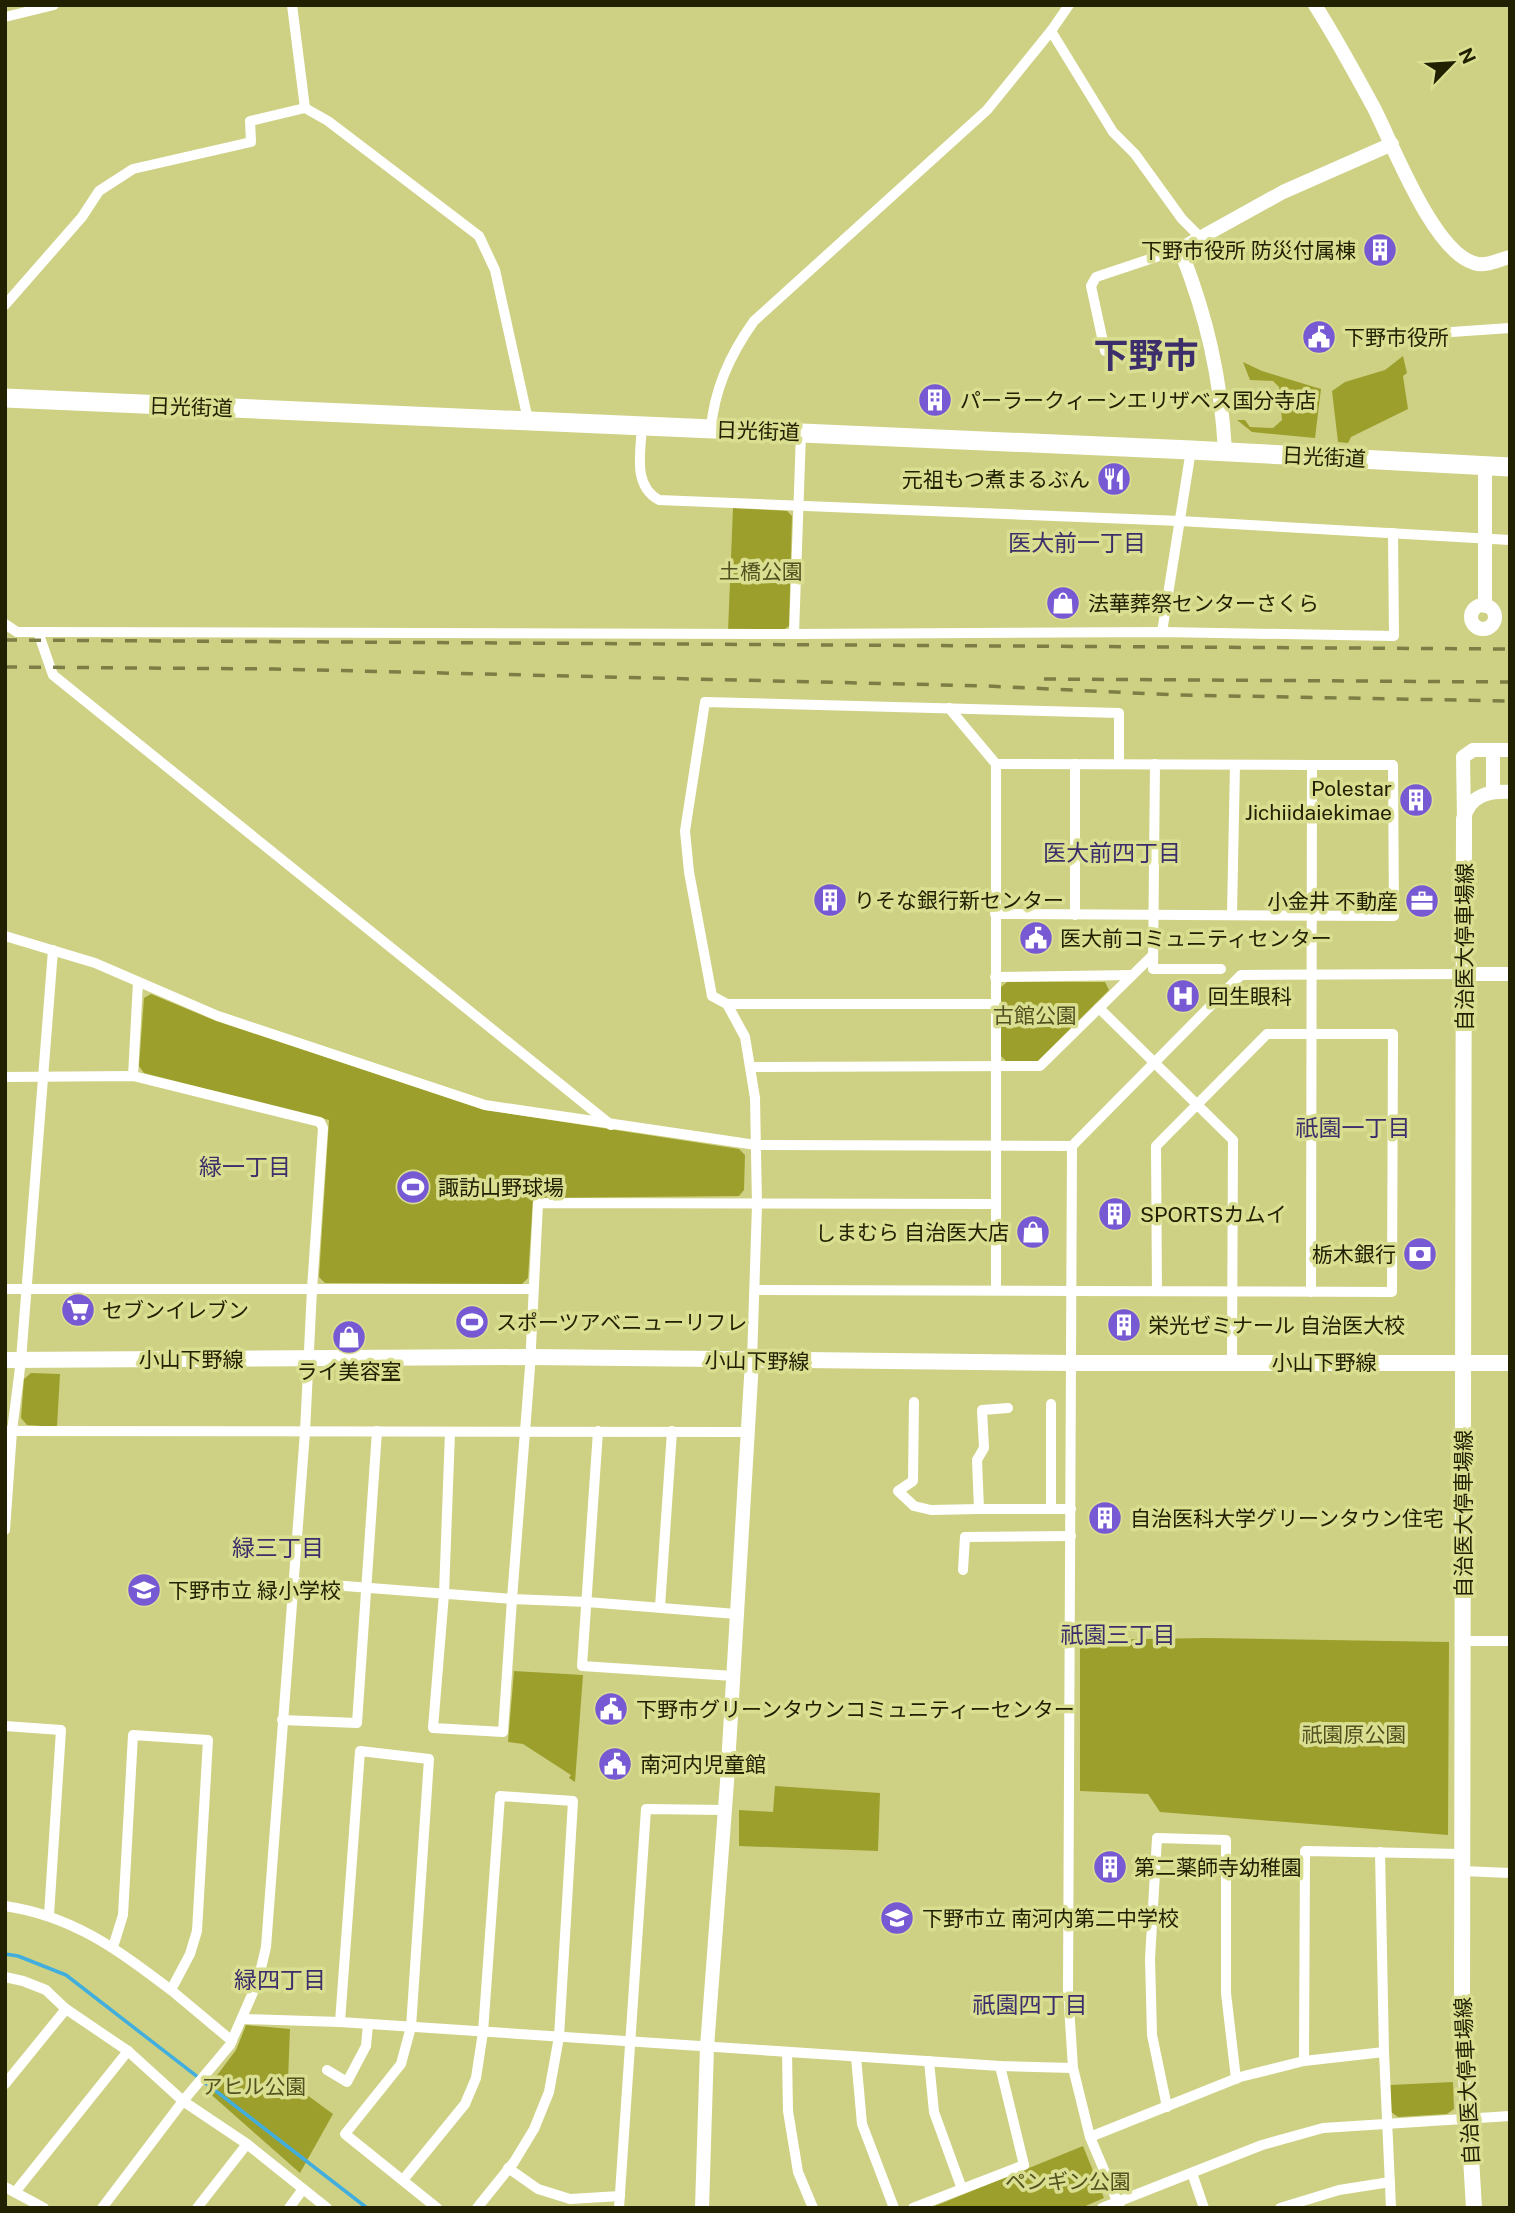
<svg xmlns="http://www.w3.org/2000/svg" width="1515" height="2213" viewBox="0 0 1515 2213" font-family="'Public Sans','Noto Sans JP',sans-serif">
<rect width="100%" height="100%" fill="#ced184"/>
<!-- green -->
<g fill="#9d9f2d">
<path d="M1403 356 1407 373 1403 376 1408 409 1351 437 1348 443 1338 442 1332 391 1345 382 1385 370Z"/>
<path d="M1243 362 1262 371 1321 389 1315 438 1252 432 1237 420H1245L1250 427 1273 428 1282 420 1279 387 1273 381 1250 380Z"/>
<path d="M733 508 787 511 792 516 789 626 782 631H728Z"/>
<path d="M1007 982H1105L1109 990 1038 1061H1006L1000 1055V988Z"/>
<path d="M151 994 216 1021 485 1110 739 1149 745 1155 744 1190 739 1196 533 1198 528 1278 522 1284 325 1283 319 1277 329 1120 144 1073 139 1066 144 998Z"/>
<path d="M31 1373 60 1374 57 1427 27 1425 21 1418 24 1379Z"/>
<path d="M1207 1638 1449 1642 1448 1835 1160 1812 1148 1794 1080 1791V1640Z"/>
<path d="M514 1671 583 1675 575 1782 569 1778 571 1775 523 1744 508 1742Z"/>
<path d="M775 1786 880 1793 878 1851 739 1846V1810L773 1812Z"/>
<path d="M246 2025 290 2029 288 2081 333 2114 300 2173 206 2090 236 2050Z"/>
<path d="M1453 2082 1454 2109 1447 2114 1398 2117 1391 2112 1390 2085Z"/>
<path d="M1083 2146 1104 2198 1081 2208H930Z"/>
</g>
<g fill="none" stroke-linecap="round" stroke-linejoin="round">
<!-- stream -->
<path stroke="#41aedd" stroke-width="3.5" d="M5 1954 18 1956 66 1975 367 2208"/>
<!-- minor -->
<g stroke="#fff" stroke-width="10">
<path d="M292 5 305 108"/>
<path d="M5 17 54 5"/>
<path d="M1051 31 1113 132 1135 154 1182 219 1200 237"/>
<path d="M5 305 82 217 99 191 133 169 251 142 250 121 305 108 328 121 479 236 495 270 528 420"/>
<path d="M1437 333 1510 328"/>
<path d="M1105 351 1091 286 1096 277 1180 249"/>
<path d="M642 425C641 452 632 485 659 500L1180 521 1510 540"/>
<path d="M711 429C714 390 731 353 754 321L987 110 1051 31 1069 5"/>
<path d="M5 624 17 632H38L53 675 611 1125"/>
<path d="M38 632 794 634 1162 632 1394 636 1393 533"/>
<path d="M1162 632 1191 450"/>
<path d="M794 634 801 433"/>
<path d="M949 708 996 764V1290"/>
<path d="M996 764 1312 765 1311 1292"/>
<path d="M1075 764V915"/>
<path d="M1155 764 1153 969H1221"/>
<path d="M995 914 1394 916 1393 765H1312"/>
<path d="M1232 914 1235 765"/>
<path d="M5 936 95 963 218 1016 485 1105 756 1145 1072 1146"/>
<path d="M995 977 1132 975"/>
<path d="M727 1004H995"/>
<path d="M1099 1008 1233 1140 1232 1362"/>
<path d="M751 1067 1040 1066 1153 955"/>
<path d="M133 1076 138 982"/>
<path d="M5 1077 133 1076 320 1122 323 1128 312 1289 305 1432 266 1947 258 1981 230 2045 183 2101 102 2208"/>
<path d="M5 1289H533"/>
<path d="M756 1290C968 1290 1180 1292 1392 1292L1393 1034H1267L1156 1146 1157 1291"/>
<path d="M752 1361 757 1205 755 1098 745 1037 727 1004 712 996 689 872 685 831 705 702 1119 713V764"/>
<path d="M914 1402 913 1481 898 1491 914 1506 931 1510 979 1509"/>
<path d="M1008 1408 982 1410 984 1448 977 1460 979 1509H1071"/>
<path d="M5 1431 749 1432"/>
<path d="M598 1431 582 1666 733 1676"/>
<path d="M1051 1509V1404"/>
<path d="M5 1530 12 1431 21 1360 53 950"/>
<path d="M963 1570 965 1537 1071 1536"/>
<path d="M293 1582C366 1588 439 1593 512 1599L503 1732 433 1728 444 1594 450 1432"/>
<path d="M660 1607 672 1431"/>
<path d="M736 1614 587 1602 512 1599 530 1367 538 1203 995 1204"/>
<path d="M1463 1641H1510"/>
<path d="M282 1720 357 1723 377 1431"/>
<path d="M5 1726 61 1730 49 1915"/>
<path d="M1380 1852 1384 2052 1391 2208"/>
<path d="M1462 1871 1510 1873"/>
<path d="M5 1906C73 1916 118 1950 171 1990L190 1954 197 1931 208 1740 133 1735 123 1915 113 1947"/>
<path d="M5 1977 23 1981 46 1990 66 2009 128 2051 183 2101 247 2144 327 2208"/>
<path d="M171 1990 232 2041"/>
<path d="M243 2019 340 2022 1000 2066 1073 2068"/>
<path d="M340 2022 360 1751 429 1759 411 2027 401 2064 345 2134 437 2208"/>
<path d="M787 2052 788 2111 798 2172 813 2208"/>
<path d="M856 2057 862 2124 894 2208"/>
<path d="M929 2061 934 2112 962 2189"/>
<path d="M1304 2061 1305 1851 1462 1854"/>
<path d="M327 2070 347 2082 366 2046 368 2024"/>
<path d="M5 2084 66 2009"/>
<path d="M1167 2107 1152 2035 1150 1959 1157 1838 1226 1840V1993L1236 2079"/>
<path d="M1090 2137 1240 2077 1304 2061 1384 2052"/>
<path d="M508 2168 538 2189 570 2199 620 2196"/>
<path d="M1192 2173 1204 2208"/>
<path d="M403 2180 465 2104 476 2078 483 2032 500 1796 573 1801 559 2037 549 2092 534 2129 514 2162 477 2208"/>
<path d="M5 2187 44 2208"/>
<path d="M16 2191 128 2051"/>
<path d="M197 2208 247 2144"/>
<path d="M289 2208 303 2189"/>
<path d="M619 2208 646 1809 725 1810"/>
<path d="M913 2208 1024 2165 1000 2066"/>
<path d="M1102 2208 1262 2145 1323 2128 1510 2116"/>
<path d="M1120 2208 1090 2137 1073 2068 1068 1990 1072 1146 1241 975 1465 974"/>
<path d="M1280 2208 1339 2190 1390 2182"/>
</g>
<!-- tertiary -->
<g stroke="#fff" stroke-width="14">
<path d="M1315 5C1336 38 1355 73 1374 108 1393 145 1433 251 1474 263 1486 267 1498 260 1510 257"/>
<path d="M1225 451C1221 379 1207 316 1180 249L1283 192 1392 144"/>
<circle cx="1483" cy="617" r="12"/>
<path d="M1485 606V466"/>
<path d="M1493 791V750"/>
<path d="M1464 818C1470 795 1489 791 1510 792"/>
<path d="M1464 819 1463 757 1473 750H1510"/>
<path d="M1465 974H1510"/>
<path d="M702 2208 707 2047 727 1782 752 1361"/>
</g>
<!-- secondary -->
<g stroke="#fff" stroke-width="16">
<path d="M1464 819 1462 2007 1474 2208"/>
<path d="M5 1360 530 1357 1072 1363H1510"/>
</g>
<!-- trunk -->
<path stroke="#fff" stroke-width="19" d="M5 398 1191 450 1510 467"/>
<!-- rail -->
<g stroke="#7c7e46" stroke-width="3.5" stroke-dasharray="12 12" stroke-linecap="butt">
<path d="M5 640 1510 649"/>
<path d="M5 667 275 669 987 686 1177 695 1510 701"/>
<path d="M1044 679 1510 682"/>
</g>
</g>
<!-- icons -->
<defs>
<g id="building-disc" transform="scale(1.75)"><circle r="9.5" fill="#7659d3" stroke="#dade91"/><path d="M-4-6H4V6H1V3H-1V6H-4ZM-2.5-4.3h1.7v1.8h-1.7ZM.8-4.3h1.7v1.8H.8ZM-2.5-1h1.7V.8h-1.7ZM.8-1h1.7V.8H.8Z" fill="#fff"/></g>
<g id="civic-disc" transform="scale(1.75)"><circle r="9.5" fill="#7659d3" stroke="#dade91"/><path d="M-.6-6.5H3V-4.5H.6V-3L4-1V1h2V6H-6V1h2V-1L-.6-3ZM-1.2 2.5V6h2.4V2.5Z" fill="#fff"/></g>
<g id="restaurant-disc" transform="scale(1.75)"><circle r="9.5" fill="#7659d3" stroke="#dade91"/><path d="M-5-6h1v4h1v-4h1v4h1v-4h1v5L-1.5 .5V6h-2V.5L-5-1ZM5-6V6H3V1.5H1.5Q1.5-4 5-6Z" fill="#fff"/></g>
<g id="shop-disc" transform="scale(1.75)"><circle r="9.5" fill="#7659d3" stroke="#dade91"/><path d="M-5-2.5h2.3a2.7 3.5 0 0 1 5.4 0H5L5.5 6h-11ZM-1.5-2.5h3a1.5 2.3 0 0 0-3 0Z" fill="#fff"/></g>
<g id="office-disc" transform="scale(1.75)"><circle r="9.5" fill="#7659d3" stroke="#dade91"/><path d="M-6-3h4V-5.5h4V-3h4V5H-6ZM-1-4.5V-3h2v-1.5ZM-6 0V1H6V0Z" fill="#fff"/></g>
<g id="hospital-disc" transform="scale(1.75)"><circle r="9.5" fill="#7659d3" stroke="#dade91"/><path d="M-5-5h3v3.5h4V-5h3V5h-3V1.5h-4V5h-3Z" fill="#fff"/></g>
<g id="stadium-disc" transform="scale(1.75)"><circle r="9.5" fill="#7659d3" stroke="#dade91"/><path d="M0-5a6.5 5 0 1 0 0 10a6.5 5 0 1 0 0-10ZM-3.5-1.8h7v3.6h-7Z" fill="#fff"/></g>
<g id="bank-disc" transform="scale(1.75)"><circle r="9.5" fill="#7659d3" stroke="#dade91"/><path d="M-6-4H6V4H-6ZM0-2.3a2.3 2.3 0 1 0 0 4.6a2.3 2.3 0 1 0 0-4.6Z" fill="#fff"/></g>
<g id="supermarket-disc" transform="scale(1.75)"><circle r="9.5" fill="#7659d3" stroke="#dade91"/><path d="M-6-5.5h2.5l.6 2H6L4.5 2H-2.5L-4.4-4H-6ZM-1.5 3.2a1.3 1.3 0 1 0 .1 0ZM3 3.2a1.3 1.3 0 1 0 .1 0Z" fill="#fff"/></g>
<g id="school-disc" transform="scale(1.75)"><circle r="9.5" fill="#7659d3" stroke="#dade91"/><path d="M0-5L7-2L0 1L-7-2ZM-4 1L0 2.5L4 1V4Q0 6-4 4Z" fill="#fff"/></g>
</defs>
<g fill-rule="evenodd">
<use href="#building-disc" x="1380" y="250"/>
<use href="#civic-disc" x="1319" y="337"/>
<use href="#building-disc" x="935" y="400"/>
<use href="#restaurant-disc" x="1114" y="479"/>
<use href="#shop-disc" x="1063" y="603"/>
<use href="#building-disc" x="1416" y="800"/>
<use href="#building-disc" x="830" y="900"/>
<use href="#office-disc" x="1422" y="901"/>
<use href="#civic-disc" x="1036" y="938"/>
<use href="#hospital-disc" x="1183" y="996"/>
<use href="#stadium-disc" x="413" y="1187"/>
<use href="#building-disc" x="1115" y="1214"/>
<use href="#shop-disc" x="1033" y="1232"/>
<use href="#bank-disc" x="1420" y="1254"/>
<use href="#supermarket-disc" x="78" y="1310"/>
<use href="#stadium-disc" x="472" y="1322"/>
<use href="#building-disc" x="1124" y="1325"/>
<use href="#shop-disc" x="349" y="1337"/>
<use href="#building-disc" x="1105" y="1518"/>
<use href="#school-disc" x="144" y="1590"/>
<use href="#civic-disc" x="611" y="1709"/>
<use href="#civic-disc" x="615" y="1764"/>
<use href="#building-disc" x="1110" y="1867"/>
<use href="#school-disc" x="897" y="1918"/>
</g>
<g text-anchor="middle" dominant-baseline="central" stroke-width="7" stroke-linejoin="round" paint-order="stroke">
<!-- poi labels -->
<g font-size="21" fill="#212102" stroke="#dade91" text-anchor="start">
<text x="1356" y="250" text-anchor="end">下野市役所 防災付属棟</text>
<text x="1344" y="337">下野市役所</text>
<text x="960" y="400">パーラークィーンエリザベス国分寺店</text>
<text x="1090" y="479" text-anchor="end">元祖もつ煮まるぶん</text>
<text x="1088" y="603">法華葬祭センターさくら</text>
<text x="1392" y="788" text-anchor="end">Polestar<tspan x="1392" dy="24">Jichiidaiekimae</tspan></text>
<text x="854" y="900">りそな銀行新センター</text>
<text x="1398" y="901" text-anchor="end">小金井 不動産</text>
<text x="1060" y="938">医大前コミュニティセンター</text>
<text x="1208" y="996">回生眼科</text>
<text x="438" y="1187">諏訪山野球場</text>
<text x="1140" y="1214">SPORTSカムイ</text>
<text x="1009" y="1232" text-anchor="end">しまむら 自治医大店</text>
<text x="1396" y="1254" text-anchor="end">栃木銀行</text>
<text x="102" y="1310">セブンイレブン</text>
<text x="496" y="1322">スポーツアベニューリフレ</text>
<text x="1148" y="1325">栄光ゼミナール 自治医大校</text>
<text x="349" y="1371" text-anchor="middle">ライ美容室</text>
<text x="1130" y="1518">自治医科大学グリーンタウン住宅</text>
<text x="168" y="1590">下野市立 緑小学校</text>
<text x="636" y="1709">下野市グリーンタウンコミュニティーセンター</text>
<text x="640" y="1764">南河内児童館</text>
<text x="1134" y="1867">第二薬師寺幼稚園</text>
<text x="922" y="1918">下野市立 南河内第二中学校</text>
</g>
<!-- street labels -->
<g font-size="21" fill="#212102" stroke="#dade91">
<text transform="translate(191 407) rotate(2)">日光街道</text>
<text transform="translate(758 431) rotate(2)">日光街道</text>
<text transform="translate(1324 457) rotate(3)">日光街道</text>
<text transform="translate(1464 947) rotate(-90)">自治医大停車場線</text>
<text x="191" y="1359">小山下野線</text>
<text transform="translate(757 1361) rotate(1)">小山下野線</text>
<text x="1324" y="1362">小山下野線</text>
<text transform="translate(1463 1514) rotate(-90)">自治医大停車場線</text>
<text transform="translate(1467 2081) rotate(-93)">自治医大停車場線</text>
</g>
<!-- park labels -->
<g font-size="21" fill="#51521f" stroke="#dade91">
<text x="761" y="571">土橋公園</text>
<text x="1035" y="1015">古館公園</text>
<text x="1354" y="1734">祇園原公園</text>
<text x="254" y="2086">アヒル公園</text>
<text x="1068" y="2181">ペンギン公園</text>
</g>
<!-- neighbourhood labels -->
<g font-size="23" fill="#3b2e6a" stroke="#dade91">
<text x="1077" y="542">医大前一丁目</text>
<text x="1112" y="852">医大前四丁目</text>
<text x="1353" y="1127">祇園一丁目</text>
<text x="245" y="1166">緑一丁目</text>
<text x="278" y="1547">緑三丁目</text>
<text x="1118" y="1634">祇園三丁目</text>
<text x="280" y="1979">緑四丁目</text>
<text x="1030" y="2004">祇園四丁目</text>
</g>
<!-- town labels -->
<g font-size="35" font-weight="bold" fill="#3b2e6a" stroke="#dade91">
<text x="1146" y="355">下野市</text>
</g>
</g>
<!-- border -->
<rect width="1515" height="2213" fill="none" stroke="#212102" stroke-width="14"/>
<!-- north arrow -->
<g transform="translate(1452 63) rotate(65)" stroke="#dade91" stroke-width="5" paint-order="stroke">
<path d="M0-5L12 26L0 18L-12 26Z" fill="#212102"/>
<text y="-10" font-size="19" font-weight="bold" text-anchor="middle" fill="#212102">N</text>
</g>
</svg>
